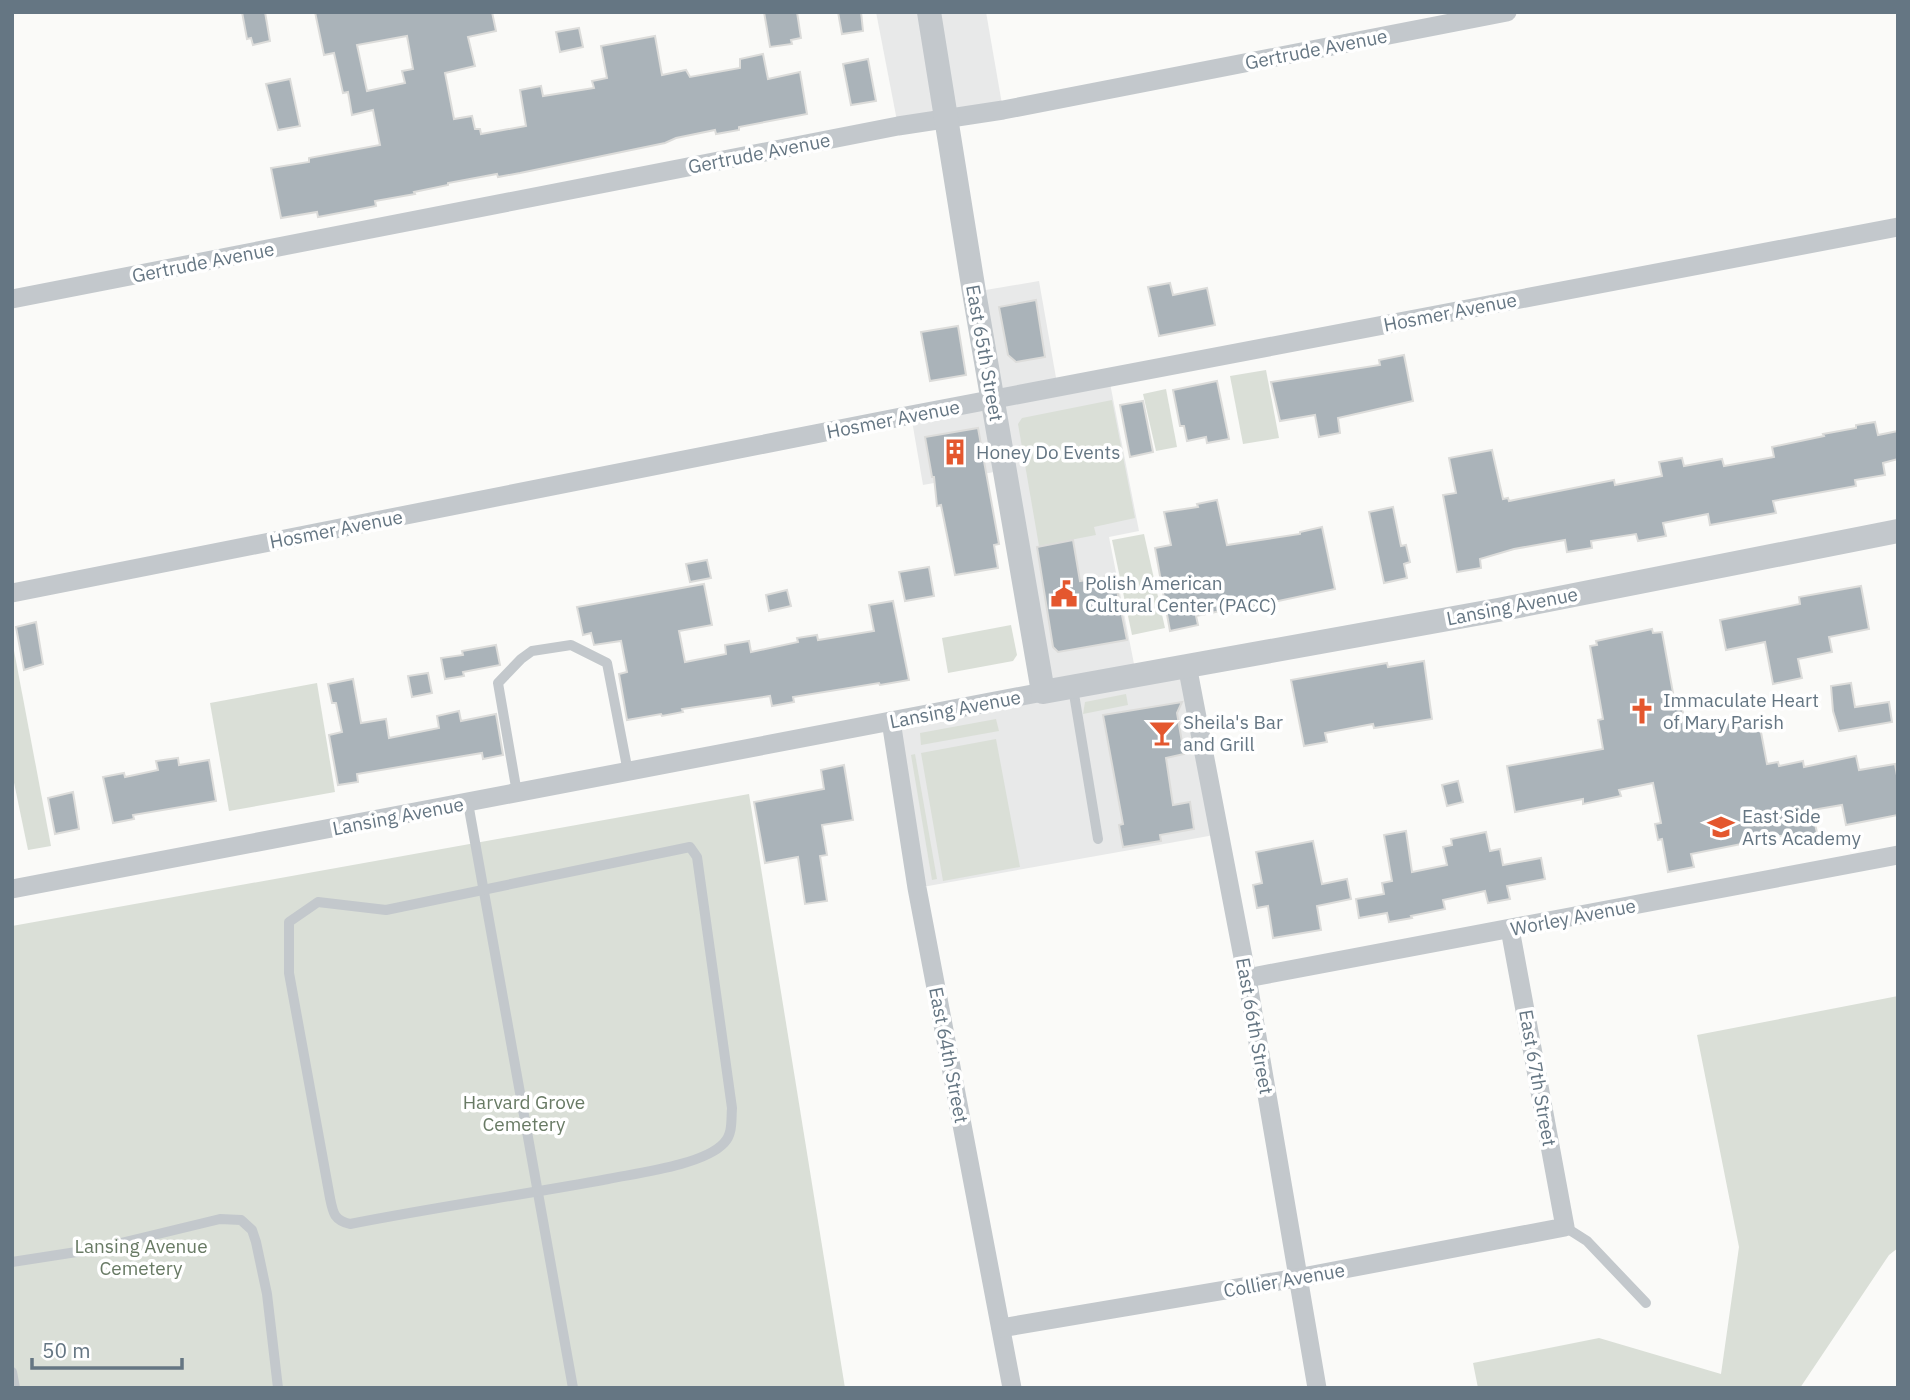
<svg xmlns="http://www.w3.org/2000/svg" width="1910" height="1400" viewBox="0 0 1910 1400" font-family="'IBM Plex Sans',sans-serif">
<rect width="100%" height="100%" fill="#fafaf8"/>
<!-- built -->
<g fill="#e8e9e9">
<path d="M876 12H986L1003 110 898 126Z"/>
<path d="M1039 281 1058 389 1109 378 1139 531 1109 537 1136 674 1187 665 1220 834 917 888 891 721 1043 692 1005 470 923 485 911 415 994 400 974 292Z"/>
</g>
<!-- green -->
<g fill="#dadfd7">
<path d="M1266 370 1279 438 1243 444 1230 376Z"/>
<path d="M1166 389 1177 447 1156 451 1143 394Z"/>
<path d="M1112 400 1135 518 1094 527 1096 535 1039 546 1018 424 1022 418Z"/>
<path d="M1144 534 1165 628 1132 635 1112 540Z"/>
<path d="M1011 625 1017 655 1013 661 948 673 942 638Z"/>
<path d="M12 640 51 846 28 850 12 773Z"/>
<path d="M317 683 335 792 229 811 210 703Z"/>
<path d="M1126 694 1128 705 1083 714 1085 702Z"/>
<path d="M996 719 999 731 921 745 920 733Z"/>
<path d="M996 739 1020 867 943 881 921 753Z"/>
<path d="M915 754 937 879 932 880 911 755Z"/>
<path d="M749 794 845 1388H12V926Z"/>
<path d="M1898 996V1248L1889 1255 1800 1388H1478L1473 1363 1599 1338 1721 1374 1739 1247 1697 1035Z"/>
</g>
<!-- building -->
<g fill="#aab3b9" stroke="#dcdcda" stroke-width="2" fill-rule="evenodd">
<path d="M242 12H265L270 41 253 45 251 38 247 39Z"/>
<path d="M315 12H492L496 31 468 37 475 66 445 73 454 119 472 116 475 129H480L481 134 526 126 520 90 541 86 543 96 594 88 592 81 607 78 601 46 655 36 662 75 686 70 690 77 740 68V59L763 54 768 79 800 72 807 114 739 127V130L716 134 715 130 676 138 665 143 520 173 498 177 497 174 448 183V185L414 192 415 194 375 201 376 206 318 217 317 212 281 218 271 168 309 162V158L380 145 373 110 352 115 348 92 343 93 334 53 324 55ZM407 36 413 69 402 71 405 83 367 91 357 45Z"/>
<path d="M764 12H797L801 38 791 40 792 44 770 47Z"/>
<path d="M838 12H861L863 31 842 34Z"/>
<path d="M579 28 583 47 560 52 556 32Z"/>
<path d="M868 59 876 101 851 105 843 64Z"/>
<path d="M290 79 300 126 278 130 266 84Z"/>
<path d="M1170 283 1173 295 1207 288 1215 325 1159 336 1148 287Z"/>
<path d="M1036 300 1045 357 1016 362 1008 355 999 307Z"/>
<path d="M958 326 966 375 930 381 921 332Z"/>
<path d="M1404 355 1413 401 1338 418 1340 433 1319 437 1315 415 1280 421 1271 382 1380 365 1379 360Z"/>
<path d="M1217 381 1229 439 1207 443 1206 437 1187 441 1184 426H1180L1173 390Z"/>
<path d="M1143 401 1153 452 1130 457 1120 405Z"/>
<path d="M1875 422 1878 435 1898 431V459L1883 463 1885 475 1855 480 1856 486 1773 501 1776 513 1710 525 1708 514 1663 523 1666 536 1638 541 1636 534 1591 541 1592 548 1567 552 1565 540 1514 549 1480 559 1481 568 1457 572 1443 495 1456 493 1449 458 1492 450 1503 499 1508 498 1509 501 1614 480 1615 485 1662 476 1659 462 1682 458 1684 466 1722 459 1724 466 1774 457 1772 447 1824 436 1823 434 1856 428V425Z"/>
<path d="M978 428 999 544 994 545 998 568 955 575 941 505 937 506 934 477H932L925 437Z"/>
<path d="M1217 500 1227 545 1300 534V532L1322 527 1335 589 1264 604V606L1240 610V607L1196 616 1198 625 1170 631 1155 548 1171 545 1164 512 1198 507 1197 504Z"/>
<path d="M1393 507 1401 546 1406 545 1410 562 1404 564 1407 578 1384 583 1369 512Z"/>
<path d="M1073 540 1080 581 1114 575 1127 640 1058 652 1053 647 1037 547Z"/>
<path d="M707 560 711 578 690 582 686 564Z"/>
<path d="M929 567 934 596 905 601 899 572Z"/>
<path d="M704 584 712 625 679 631 685 662 726 654 725 645 749 641 751 652 798 642 797 638 817 635 818 640 874 631 869 605 893 601 909 680 880 685 879 683 793 697 794 702 772 706 770 696 682 709 683 712 662 716 661 714 627 720 619 674 627 672 621 641 594 645 591 633 583 635 577 607Z"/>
<path d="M1861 586 1869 629 1829 637 1832 652 1798 659 1802 678 1773 684 1765 642 1726 650 1720 620 1800 604 1799 597Z"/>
<path d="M787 590 791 606 769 611 766 595Z"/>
<path d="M36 622 43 664 24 670 16 627Z"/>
<path d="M1652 629 1653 633 1662 632 1675 704 1681 703 1686 729 1728 721 1729 723 1741 721 1743 730 1760 727 1767 764 1778 762 1779 766 1803 761 1804 767 1856 756 1859 770 1895 764 1898 781V815L1846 825 1842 805 1812 810 1819 842 1794 847 1791 834 1691 854 1694 867 1668 872 1662 839 1658 840 1655 824 1661 823 1653 783 1619 790 1621 796 1583 804V799L1515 812 1507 766 1603 749 1598 720 1603 719 1590 646 1597 645 1596 641Z"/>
<path d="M496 645 500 665 463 672 464 676 445 679 441 658 463 655 462 651Z"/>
<path d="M1424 661 1432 719 1374 728 1373 724 1325 733 1327 742 1304 746 1291 680 1387 663 1388 667Z"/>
<path d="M428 673 432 693 412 697 408 676Z"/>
<path d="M353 679 361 723 386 719 389 738 439 728 437 716 459 711 461 721 496 714 503 755 483 759 482 753 357 774 358 782 338 785 329 735 342 732 336 703H332L328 684Z"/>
<path d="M1851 683 1855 707 1889 702 1892 722 1839 731 1833 711 1831 686Z"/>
<path d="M1182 702 1177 713 1184 754 1166 758 1173 805 1190 802 1194 829 1160 835 1161 841 1123 847 1119 825 1123 824 1103 715Z"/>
<path d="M178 758 179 765 209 760 216 801 133 815 134 819 113 823 103 777 124 773 125 777 158 770 156 761Z"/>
<path d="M844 765 853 820 822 825 827 855 820 856 827 901 805 904 798 857 765 863 754 802 824 789 821 770Z"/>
<path d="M1458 781 1463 802 1447 806 1442 785Z"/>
<path d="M73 792 79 829 55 834 48 798Z"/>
<path d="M1406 831 1412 872 1447 865 1443 847 1452 845 1451 839 1486 832 1490 851 1500 849 1503 865 1541 858 1545 879 1507 886 1510 899 1488 903 1485 891 1443 900 1445 909 1411 916 1412 918 1389 922 1387 913 1359 918 1356 899 1384 894 1382 883 1392 881 1384 835Z"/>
<path d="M1313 841 1322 884 1347 879 1351 899 1317 906 1321 930 1273 938 1268 906 1257 908 1253 885 1262 883 1256 852Z"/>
</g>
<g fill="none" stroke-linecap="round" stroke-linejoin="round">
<!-- service -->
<g stroke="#c3c8cc" stroke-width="10">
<path d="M1073 688 1098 839"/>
<path d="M517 793 498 683 521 659 532 651 571 645 607 663 628 772"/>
<path d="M468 803 573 1388"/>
<path d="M690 847 697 857 732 1108C731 1120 733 1134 724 1143 704 1165 637 1173 608 1179 522 1195 436 1207 350 1224 334 1220 333 1213 330 1198L289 973V922L318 902 386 910Z"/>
<path d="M1565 1227 1587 1241 1646 1303"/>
<path d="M12 1262 96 1249 220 1219 241 1220 252 1230 256 1242 267 1294 278 1388"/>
<path d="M12 1372 15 1388"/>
</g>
<!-- minor -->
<g stroke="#c3c8cc" stroke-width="19">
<path d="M12 299 898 126 1003 110 1507 12"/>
<path d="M12 593 911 415 1898 227"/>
<path d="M1187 665 1247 978 1317 1388"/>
<path d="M891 721 917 888 1012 1388"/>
<path d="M12 889 1043 692"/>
<path d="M1247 978 1898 855"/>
<path d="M1001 1328 1297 1278 1565 1227 1510 929"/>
</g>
<!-- tertiary -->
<path stroke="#c3c8cc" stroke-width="24" d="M929 12 974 292 1043 692 1498 610 1898 531"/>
</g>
<!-- icons -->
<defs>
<g id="building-bare" transform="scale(2.1)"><path d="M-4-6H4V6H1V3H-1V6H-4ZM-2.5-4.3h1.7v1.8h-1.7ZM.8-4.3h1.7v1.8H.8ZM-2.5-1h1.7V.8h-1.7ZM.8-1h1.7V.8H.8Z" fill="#e4572e" stroke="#fff" stroke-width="2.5" paint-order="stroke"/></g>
<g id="civic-bare" transform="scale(2.1)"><path d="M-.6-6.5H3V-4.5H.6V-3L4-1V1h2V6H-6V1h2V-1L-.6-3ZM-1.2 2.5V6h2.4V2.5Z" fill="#e4572e" stroke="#fff" stroke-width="2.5" paint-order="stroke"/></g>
<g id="church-bare" transform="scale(2.1)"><path d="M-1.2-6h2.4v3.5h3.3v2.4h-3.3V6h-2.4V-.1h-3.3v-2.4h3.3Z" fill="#e4572e" stroke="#fff" stroke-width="2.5" paint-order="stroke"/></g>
<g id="bar-bare" transform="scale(2.1)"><path d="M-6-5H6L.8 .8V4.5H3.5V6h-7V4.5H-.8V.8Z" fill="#e4572e" stroke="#fff" stroke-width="2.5" paint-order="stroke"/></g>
<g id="school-bare" transform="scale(2.1)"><path d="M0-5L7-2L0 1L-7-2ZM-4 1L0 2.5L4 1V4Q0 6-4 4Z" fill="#e4572e" stroke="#fff" stroke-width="2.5" paint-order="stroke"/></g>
</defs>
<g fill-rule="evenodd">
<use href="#building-bare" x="955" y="452"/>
<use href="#civic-bare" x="1064" y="594"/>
<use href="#church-bare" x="1642" y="711"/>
<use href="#bar-bare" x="1162" y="733"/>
<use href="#school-bare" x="1721" y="827"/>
</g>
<g text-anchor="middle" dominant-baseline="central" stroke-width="7" stroke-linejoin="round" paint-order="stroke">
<!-- street labels -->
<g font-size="19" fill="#657683" stroke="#fff">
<text transform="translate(1316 49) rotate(-11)">Gertrude Avenue</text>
<text transform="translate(759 153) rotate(-11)">Gertrude Avenue</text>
<text transform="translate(203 262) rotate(-11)">Gertrude Avenue</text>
<text transform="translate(1450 312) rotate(-11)">Hosmer Avenue</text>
<text transform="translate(985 353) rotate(80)">East 65th Street</text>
<text transform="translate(893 419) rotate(-11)">Hosmer Avenue</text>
<text transform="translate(336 529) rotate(-11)">Hosmer Avenue</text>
<text transform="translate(1512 606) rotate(-11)">Lansing Avenue</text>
<text transform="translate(955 709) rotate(-11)">Lansing Avenue</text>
<text transform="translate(398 816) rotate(-11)">Lansing Avenue</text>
<text transform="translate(1573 917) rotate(-11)">Worley Avenue</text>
<text transform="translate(1255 1026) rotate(80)">East 66th Street</text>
<text transform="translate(949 1055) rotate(79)">East 64th Street</text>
<text transform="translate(1538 1078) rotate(80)">East 67th Street</text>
<text transform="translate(1284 1280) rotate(-10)">Collier Avenue</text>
</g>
<!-- poi labels -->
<g font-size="19" fill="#657683" stroke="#fff" text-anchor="start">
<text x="976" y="452">Honey Do Events</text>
<text x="1085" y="583">Polish American<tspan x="1085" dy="22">Cultural Center (PACC)</tspan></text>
<text x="1663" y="700">Immaculate Heart<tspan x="1663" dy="22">of Mary Parish</tspan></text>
<text x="1183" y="722">Sheila's Bar<tspan x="1183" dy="22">and Grill</tspan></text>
<text x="1742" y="816">East Side<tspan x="1742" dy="22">Arts Academy</tspan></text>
</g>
<!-- park labels -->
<g font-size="19" fill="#687a64" stroke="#fff">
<text x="524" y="1102">Harvard Grove<tspan x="524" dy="22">Cemetery</tspan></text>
<text x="141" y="1246">Lansing Avenue<tspan x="141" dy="22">Cemetery</tspan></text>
</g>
</g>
<!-- border -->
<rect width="1910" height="1400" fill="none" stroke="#657683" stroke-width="28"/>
<!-- scale -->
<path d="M32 1358v10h150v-10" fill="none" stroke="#657683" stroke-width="3.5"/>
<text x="42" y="1358" font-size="21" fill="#657683" stroke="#ffffff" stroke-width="5" paint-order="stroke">50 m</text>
</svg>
